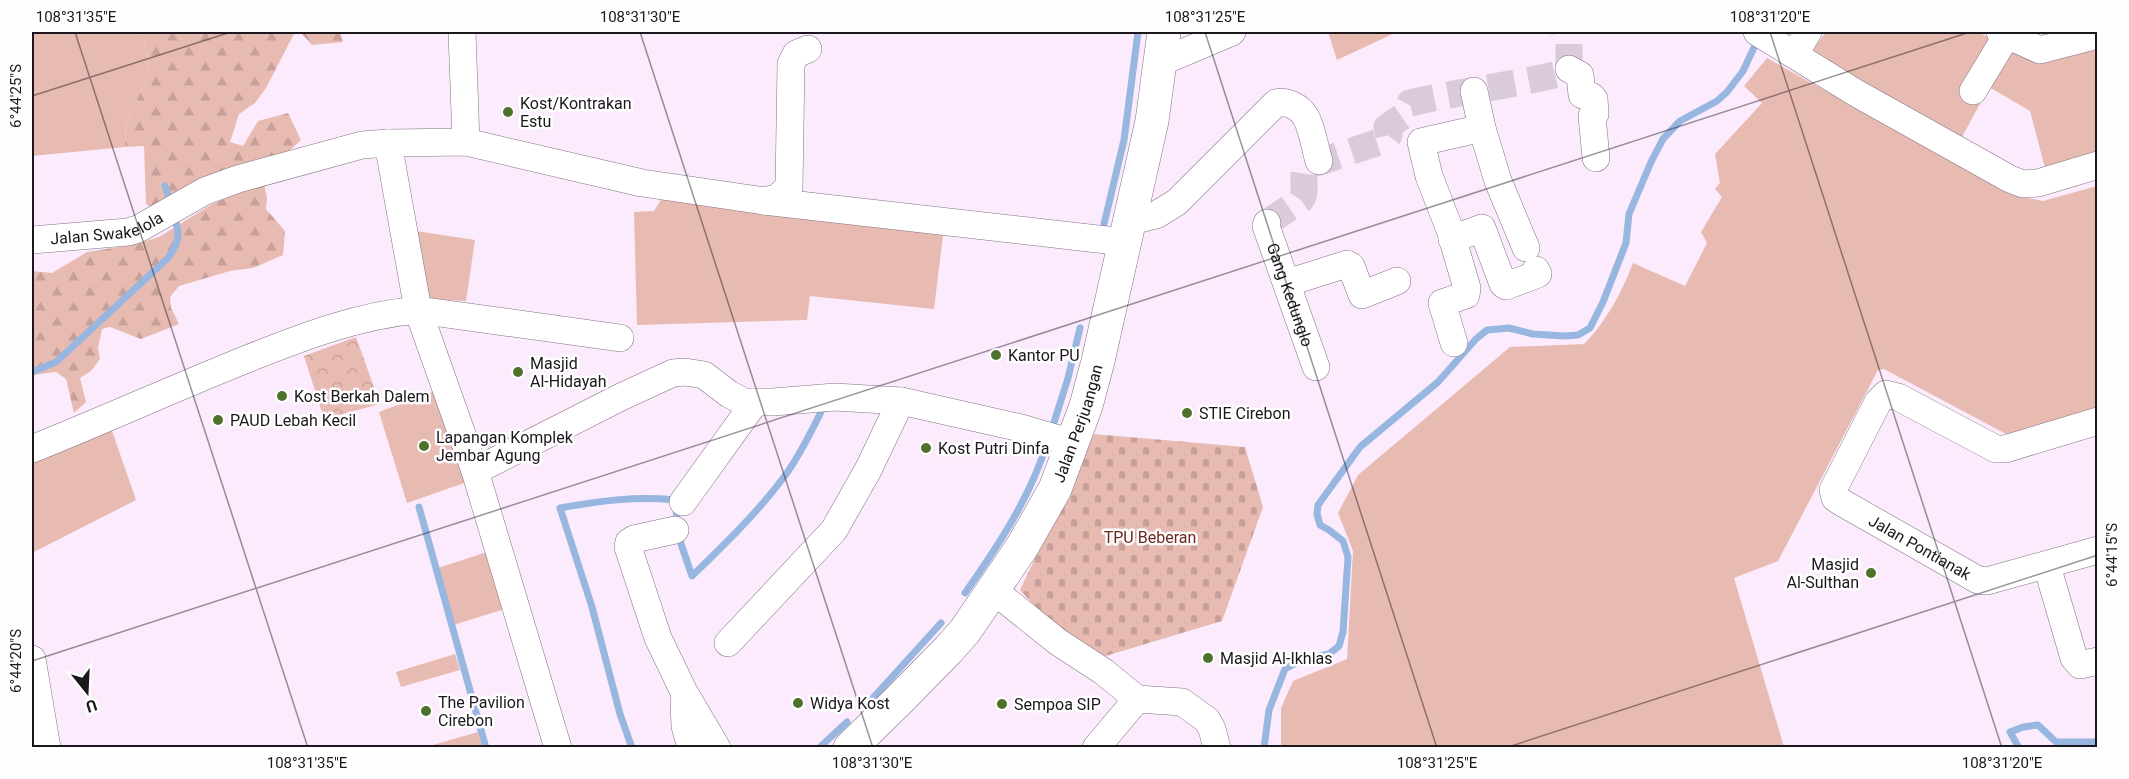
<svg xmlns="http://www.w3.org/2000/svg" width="2129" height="779" viewBox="0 0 2129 779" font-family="Roboto,sans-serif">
<defs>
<pattern id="forest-firs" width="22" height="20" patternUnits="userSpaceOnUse" patternTransform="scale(1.5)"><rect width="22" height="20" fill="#e8bbb2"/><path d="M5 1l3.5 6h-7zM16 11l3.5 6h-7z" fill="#c6a099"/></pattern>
<pattern id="cemetery-stones" width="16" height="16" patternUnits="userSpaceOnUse" patternTransform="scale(1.5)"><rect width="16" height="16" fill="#e8bbb2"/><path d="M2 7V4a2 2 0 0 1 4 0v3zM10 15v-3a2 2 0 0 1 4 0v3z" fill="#c6a099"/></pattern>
<pattern id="park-crowns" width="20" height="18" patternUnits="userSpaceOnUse" patternTransform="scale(1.5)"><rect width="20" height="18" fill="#e8bbb2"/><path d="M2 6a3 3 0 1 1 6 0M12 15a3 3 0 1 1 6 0" fill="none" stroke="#c6a099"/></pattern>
</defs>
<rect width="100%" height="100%" fill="#fbebfd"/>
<!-- green -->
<g fill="#e8bbb2">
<path d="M32 32H142L148 57 147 77 126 124 125 147 32 156Z"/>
<path d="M1328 32H1397L1337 60Z"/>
<path d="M1826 32H1978L2031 59 2042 62 2053 61 2097 47V153L2045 168 2030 111 1989 87 1962 137 1815 58 1814 48Z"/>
<path d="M1767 58 2012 195 2043 201 2097 186V409L2016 434H2006L1884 369 1878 370 1778 561 1734 578 1784 747H1281V708L1293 681 1347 659 1353 551 1338 513 1358 475 1510 347 1584 344C1606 322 1622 292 1633 263L1685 286 1707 243 1701 232 1722 197 1715 189 1720 183 1715 154 1762 103 1744 86Z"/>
<path d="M664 195 944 227 934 309 810 296 807 320 637 325 634 212 654 211Z"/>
<path d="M416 231 475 240 466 301 430 299Z"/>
<path d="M440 389 470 481 407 503 379 412Z"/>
<path d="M110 425 136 500 32 553V458Z"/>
<path d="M490 551 505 609 450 626 438 568Z"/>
<path d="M455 654 460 670 401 687 396 672Z"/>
<path d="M478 732 482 747H426Z"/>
</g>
<!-- forest -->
<g fill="url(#forest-firs)">
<path d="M142 32H295L266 88 255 103 239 114 230 142 243 146 258 121 288 113 301 140 288 152 151 207 146 204 144 146 125 147 126 124 147 77 148 57Z"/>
<path d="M296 32H340L343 42 312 45 302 34Z"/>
<path d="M264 183 267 198 266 209 285 231 283 255 253 268 230 271 179 286 170 297 171 308 179 324 141 339 110 327 102 329 98 348 100 359 91 371 80 378 86 402 74 413 66 379 56 372 32 375V271L52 273 87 252 137 244 159 237 212 204Z"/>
</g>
<!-- cemetery -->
<path fill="url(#cemetery-stones)" d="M1094 434 1245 447 1263 507 1222 621 1099 658 1056 629 1020 590Z"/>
<!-- park -->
<path fill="url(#park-crowns)" d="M356 337 380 404 324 419 304 356Z"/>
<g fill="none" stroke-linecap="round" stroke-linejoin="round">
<!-- stream -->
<g stroke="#97b6e0" stroke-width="7">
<path d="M165 186 171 204"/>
<path d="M1104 224 1124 140 1138 32"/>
<path d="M32 372 56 362 168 258C180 241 180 235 174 215"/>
<path d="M1051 432 1068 378 1080 328"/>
<path d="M419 507 486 748"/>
<path d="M965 593C998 546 1030 498 1047 443"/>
<path d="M872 699 941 623"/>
<path d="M632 748 620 714 592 607 560 508C599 501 635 496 675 500L679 538 692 576C724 545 757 513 784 477 799 457 810 434 821 412"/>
<path d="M819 748 847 722"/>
<path d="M1264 748 1269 710 1285 669 1302 660 1329 654 1339 646 1343 632 1348 557 1343 541 1329 530 1320 525 1317 514 1318 505 1360 447 1438 382 1476 339 1487 330 1509 328 1533 334 1564 336 1578 335 1590 328 1603 302 1626 243 1629 214 1651 162 1663 139 1680 121 1717 101 1727 92 1743 71 1758 39"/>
<path d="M2019 748 2010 732 2023 727 2038 725 2056 742H2098"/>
</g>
<!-- minor-tunnel -->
<path stroke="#dacbdb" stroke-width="27" stroke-dasharray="27 14" stroke-linecap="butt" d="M1267 223 1301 200C1308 189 1300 176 1307 166L1385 140 1389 135 1387 127 1403 116 1410 103C1462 91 1515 85 1567 72L1569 69V42L1563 36 1562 32"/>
<!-- minor casing -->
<g stroke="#817383" stroke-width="28">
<g id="minor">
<path d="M462 32 466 142"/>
<path d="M1757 32 1856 93 2010 179 2023 184 2038 183 2098 165"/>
<path d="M2000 32 2040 50 2098 35"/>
<path d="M1795 54 1808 32"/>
<path d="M1161 62 1232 32"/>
<path d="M1569 69 1580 75 1582 95 1591 96 1594 99 1595 114 1592 116 1596 158"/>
<path d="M1973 91 2007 35"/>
<path d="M1482 128 1498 181 1526 248"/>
<path d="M388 143 418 310 620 338"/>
<path d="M764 201 1124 242"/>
<path d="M1128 222 1156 215 1177 202 1276 103C1286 100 1300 107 1305 116 1312 126 1315 149 1319 161"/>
<path id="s1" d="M1267 223 1266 226 1316 367"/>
<path d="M1452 239 1482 228 1503 284 1506 286 1538 274 1536 270"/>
<path id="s2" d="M32 240 128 232 138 229 205 191 238 179 362 145 388 143 466 142 642 183 764 201 777 198 789 187 791 64 796 54 808 49"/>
<path d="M1287 283 1347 264 1351 266 1362 295 1397 281"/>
<path d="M1454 343 1442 303 1466 295 1467 288 1450 230 1429 176 1421 142 1482 128 1474 91"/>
<path id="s3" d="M2098 421 2005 449H1996L1898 397 1886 394 1878 402 1833 490 1835 498 1841 502 1978 580 1987 581 2098 550"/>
<path d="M32 449C104 420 175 388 247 359 302 337 359 315 418 310L475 471"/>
<path d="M683 502 755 402"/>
<path d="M675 530 634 539 629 542 628 547 658 638 684 692 717 748"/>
<path d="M2047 566 2074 658 2080 665 2098 661"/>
<path d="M993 590 1058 642 1104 672 1137 699 1182 702 1207 720 1212 729 1217 748"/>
<path d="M728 643 834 530 868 470 901 401"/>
<path d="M32 659 47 748"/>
<path d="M684 702 685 726 691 748"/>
<path d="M558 748 475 471 621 397 673 373 685 372 704 375 729 394 744 402H773L835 397 901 401 1021 428 1072 443"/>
<path d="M1096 748 1137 699"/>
</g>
</g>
<!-- tertiary casing -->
<g stroke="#817383" stroke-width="34">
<g id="tertiary">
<path id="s4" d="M850 748 901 698 949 649 965 631 1022 547 1055 489 1086 406 1098 361 1152 121 1164 32"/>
</g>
</g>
<!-- minor -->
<use href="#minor" stroke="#fff" stroke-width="27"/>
<!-- tertiary -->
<use href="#tertiary" stroke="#fff" stroke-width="33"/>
</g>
<!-- ticks -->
<path fill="none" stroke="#1c161d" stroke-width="1.5" stroke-opacity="0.45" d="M75 32 308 748M640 32 873 748M1205 32 1437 748M1770 32 2002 748M32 96 231 32M32 661 1970 32M1505 748 2098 555"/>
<!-- markers -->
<g fill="#4e722b" stroke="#fefefe" stroke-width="2">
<circle cx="508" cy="112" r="6"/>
<circle cx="996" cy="355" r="6"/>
<circle cx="518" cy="372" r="6"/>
<circle cx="282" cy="396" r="6"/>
<circle cx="1187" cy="413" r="6"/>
<circle cx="218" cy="420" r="6"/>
<circle cx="424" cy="446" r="6"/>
<circle cx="926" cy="448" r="6"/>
<circle cx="1871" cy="573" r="6"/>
<circle cx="1208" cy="658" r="6"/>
<circle cx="798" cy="703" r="6"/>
<circle cx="1002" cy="704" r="6"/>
<circle cx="426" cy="711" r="6"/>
</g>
<g text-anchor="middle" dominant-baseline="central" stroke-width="5" stroke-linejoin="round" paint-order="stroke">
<!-- poi labels -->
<g font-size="16" fill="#1c161d" stroke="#fefefe" text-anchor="start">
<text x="520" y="103">Kost/Kontrakan<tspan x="520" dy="18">Estu</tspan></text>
<text x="1008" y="355">Kantor PU</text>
<text x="530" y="363">Masjid<tspan x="530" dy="18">Al-Hidayah</tspan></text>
<text x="294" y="396">Kost Berkah Dalem</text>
<text x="1199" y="413">STIE Cirebon</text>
<text x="230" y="420">PAUD Lebah Kecil</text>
<text x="436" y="437">Lapangan Komplek<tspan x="436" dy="18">Jembar Agung</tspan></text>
<text x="938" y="448">Kost Putri Dinfa</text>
<text x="1859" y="564" text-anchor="end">Masjid<tspan x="1859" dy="18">Al-Sulthan</tspan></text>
<text x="1220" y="658">Masjid Al-Ikhlas</text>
<text x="438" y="702">The Pavilion<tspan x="438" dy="18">Cirebon</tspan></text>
<text x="810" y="703">Widya Kost</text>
<text x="1014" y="704">Sempoa SIP</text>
</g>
<!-- street labels -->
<g font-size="16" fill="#1c161d" stroke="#fefefe">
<text stroke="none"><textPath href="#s2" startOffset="76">Jalan Swakelola</textPath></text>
<text stroke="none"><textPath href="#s1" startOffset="76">Gang Kedunglo</textPath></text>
<text stroke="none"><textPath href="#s4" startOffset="402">Jalan Perjuangan</textPath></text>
<text stroke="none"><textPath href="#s3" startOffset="446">Jalan Pontianak</textPath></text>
</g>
<!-- park labels -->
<g font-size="16" fill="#6c291f" stroke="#fefefe">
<text x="1150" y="537">TPU Beberan</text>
</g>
</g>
<!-- border -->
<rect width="2129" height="779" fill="none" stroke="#fefefe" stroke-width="66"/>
<!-- north arrow -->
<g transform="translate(87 692) rotate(162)" stroke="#fefefe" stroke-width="4.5" paint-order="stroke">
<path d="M0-4.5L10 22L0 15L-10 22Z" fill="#1c161d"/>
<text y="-9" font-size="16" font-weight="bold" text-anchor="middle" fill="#1c161d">U</text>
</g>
<rect x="33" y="33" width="2063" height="713" fill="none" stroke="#1c161d" stroke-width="2"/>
<g font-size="15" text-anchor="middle" fill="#1c161d">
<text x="76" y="22">108°31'35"E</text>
<text x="640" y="22">108°31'30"E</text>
<text x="1205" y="22">108°31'25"E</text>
<text x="1770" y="22">108°31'20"E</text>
<text transform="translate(16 96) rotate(-90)" y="5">6°44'25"S</text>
<text transform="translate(2112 555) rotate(-90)" y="5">6°44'15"S</text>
<text transform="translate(16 661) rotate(-90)" y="5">6°44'20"S</text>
<text x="307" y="768">108°31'35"E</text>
<text x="872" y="768">108°31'30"E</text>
<text x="1437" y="768">108°31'25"E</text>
<text x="2002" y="768">108°31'20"E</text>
</g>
</svg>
